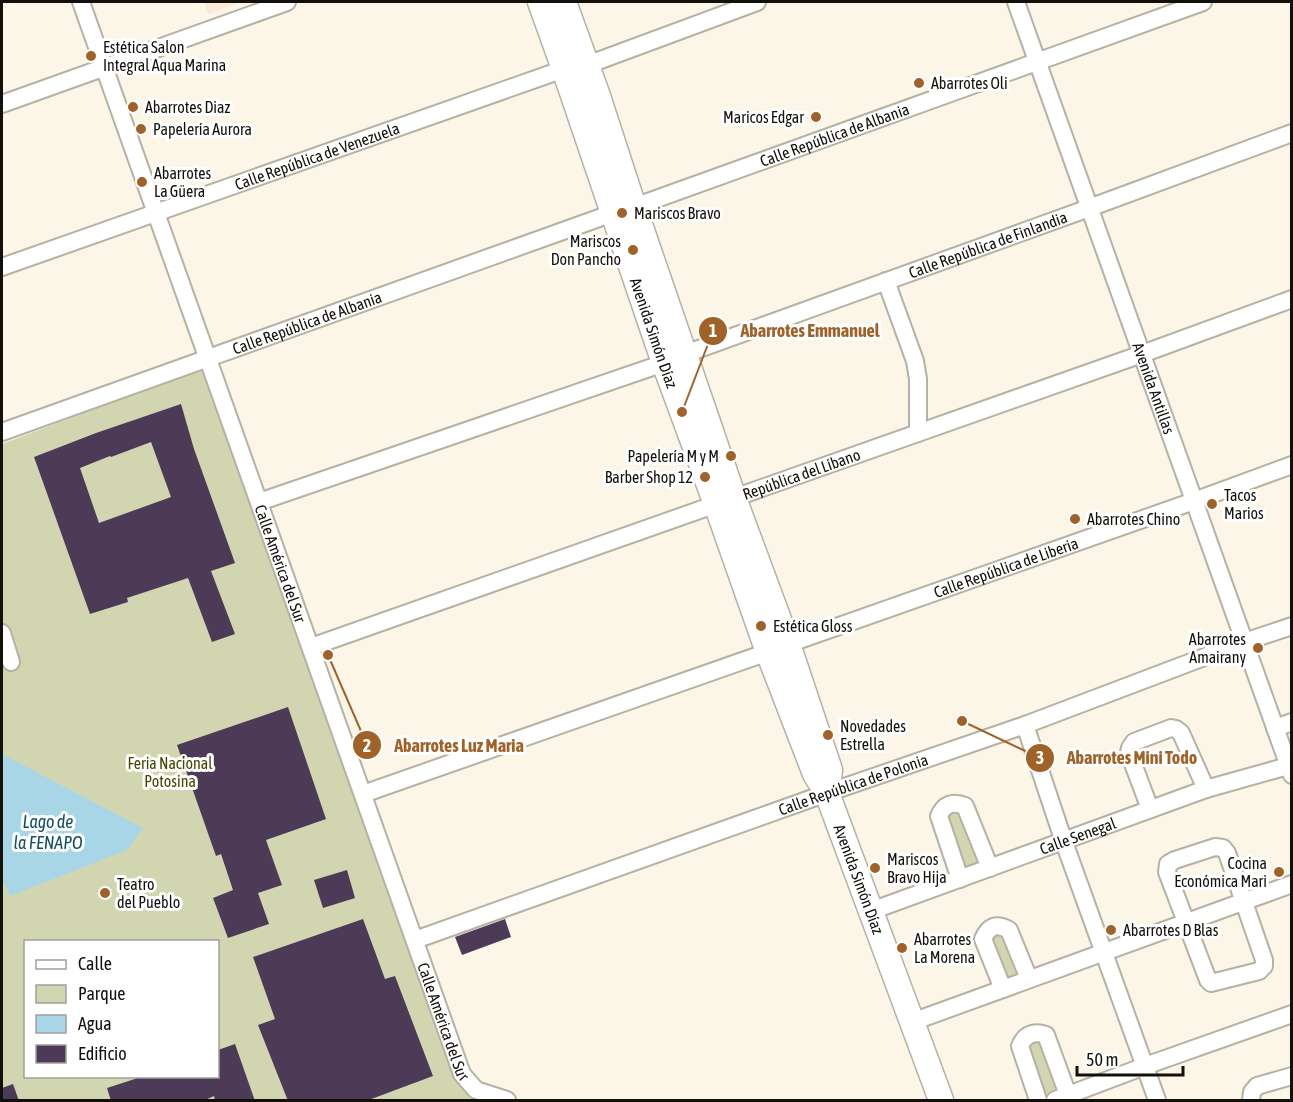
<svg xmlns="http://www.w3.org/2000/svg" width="1293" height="1102" viewBox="0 0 1293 1102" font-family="'Asap Condensed',sans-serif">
<rect width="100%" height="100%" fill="#fbf6e8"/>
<!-- education -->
<path fill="#fae9d7" d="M204 2H241L208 14Z"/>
<!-- green -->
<g fill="#d2d6b0" fill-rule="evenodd">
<path d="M205 367 457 1077 471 1100H2V444ZM26 942H218V1076H26Z"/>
<path d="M960 807 982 862 963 868 942 815Z"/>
<path d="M1004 927 1020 973 1003 979 985 933Z"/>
<path d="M1047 1039 1064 1087 1045 1094 1028 1043Z"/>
</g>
<!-- water -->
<path fill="#a9d6e7" d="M2 754 143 828 127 850 10 896 2 878Z"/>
<!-- building -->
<g fill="#4d3a56" fill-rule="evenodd">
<path d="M181 404 194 449 235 563 211 571 235 634 212 642 188 578 127 598 128 602 90 614 34 457 96 433ZM151 442 171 497 99 523 80 468 110 456 111 457Z"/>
<path d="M288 707 326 819 266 840 282 885 258 893 269 924 228 938 213 898 233 890 221 854 216 856 177 745Z"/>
<path d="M347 870 355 898 323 908 314 880Z"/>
<path d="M363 919 385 979 395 976 433 1076 366 1101H288L258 1025 275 1019 253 957Z"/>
<path d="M505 919 511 937 462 955 455 937Z"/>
<path d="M235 1044 255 1101H215L214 1096 203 1101H111L107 1088 141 1077H218V1050Z"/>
<path d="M13 1084 19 1101H2V1088Z"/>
</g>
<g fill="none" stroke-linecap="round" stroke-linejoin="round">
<!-- street casing -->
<g stroke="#b6b1a3" stroke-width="20">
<g id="street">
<path id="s1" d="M81 2 462 1074 476 1090 507 1100"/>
<path id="s2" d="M1016 2 1292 775"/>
<path d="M587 65 757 2"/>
<path d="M2 104 287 2"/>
<path id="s3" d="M634 207 1203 2"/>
<path id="s4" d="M2 267 564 69"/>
<path d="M886 281 915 361 918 379V433"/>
<path id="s5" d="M685 354 1089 208 1292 133"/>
<path id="s6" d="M2 432 613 213"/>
<path d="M259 502 664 363"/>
<path d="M2 633 11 662"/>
<path id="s7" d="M788 644 1194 501 1292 465"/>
<path id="s8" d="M311 647 1142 354 1292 299"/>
<path d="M1025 725 1064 842 1157 1100"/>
<path d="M1275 728 1292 722"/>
<path d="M363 794 768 652"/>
<path d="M1150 809 1129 753 1130 748 1134 742 1171 728 1176 729 1181 733 1206 789"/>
<path d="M1215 847 1223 848 1227 853 1264 960V966L1259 971 1211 983 1208 980 1167 872 1168 864 1175 860Z"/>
<path d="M960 879 939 816C944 804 953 801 965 806L990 868"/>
<path id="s9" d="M871 911 1206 789 1288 766"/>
<path id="s10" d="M415 940 827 793 1025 725 1244 642 1292 626"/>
<path d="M1003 989 983 939C989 926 996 923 1009 930L1029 979"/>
<path d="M912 1022 1292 884"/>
<path d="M1038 1100 1020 1046C1025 1034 1034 1031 1046 1035L1068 1095"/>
<path d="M1055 1100 1145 1066 1292 1014"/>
<path d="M1251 1100 1252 1092 1257 1086 1292 1076"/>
</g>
</g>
<!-- secondary casing -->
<g stroke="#b6b1a3" stroke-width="27">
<g id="secondary">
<path id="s11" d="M540 2 564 69 664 363 716 504 768 652 815 774 827 793 941 1100"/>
<path d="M564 2 597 93 634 207 734 498 788 644 830 770 828 788"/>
</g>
</g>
<!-- street -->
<use href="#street" stroke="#fff" stroke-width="16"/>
<!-- secondary -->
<use href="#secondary" stroke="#fff" stroke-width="24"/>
</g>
<!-- markers -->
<g fill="#a06228" stroke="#fff" stroke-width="2">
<circle cx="91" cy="56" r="6"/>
<circle cx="919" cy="83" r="6"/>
<circle cx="133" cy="107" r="6"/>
<circle cx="816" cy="117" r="6"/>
<circle cx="141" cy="129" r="6"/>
<circle cx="142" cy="182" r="6"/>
<circle cx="622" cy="213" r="6"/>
<circle cx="633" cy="250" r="6"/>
<circle cx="731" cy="456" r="6"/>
<circle cx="705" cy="477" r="6"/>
<circle cx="1212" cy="504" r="6"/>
<circle cx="1075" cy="519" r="6"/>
<circle cx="761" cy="626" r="6"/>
<circle cx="1258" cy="648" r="6"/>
<circle cx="828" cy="735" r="6"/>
<circle cx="875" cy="868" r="6"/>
<circle cx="1279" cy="872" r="6"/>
<circle cx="105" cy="893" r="6"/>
<circle cx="1111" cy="930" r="6"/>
<circle cx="902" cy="948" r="6"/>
</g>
<g text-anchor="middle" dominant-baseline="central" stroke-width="6" stroke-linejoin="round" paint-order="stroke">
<!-- poi labels -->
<g font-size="16" fill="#12100b" stroke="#fff" text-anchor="start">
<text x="103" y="47">Estética Salon<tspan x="103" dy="18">Integral Aqua Marina</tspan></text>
<text x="931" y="83">Abarrotes Oli</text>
<text x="145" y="107">Abarrotes Diaz</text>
<text x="804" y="117" text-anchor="end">Maricos Edgar</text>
<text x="153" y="129">Papelería Aurora</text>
<text x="154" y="173">Abarrotes<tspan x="154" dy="18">La Güera</tspan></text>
<text x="634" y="213">Mariscos Bravo</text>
<text x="621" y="241" text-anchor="end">Mariscos<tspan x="621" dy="18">Don Pancho</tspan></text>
<text x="719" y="456" text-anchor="end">Papelería M y M</text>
<text x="693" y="477" text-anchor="end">Barber Shop 12</text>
<text x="1224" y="495">Tacos<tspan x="1224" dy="18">Marios</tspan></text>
<text x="1087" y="519">Abarrotes Chino</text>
<text x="773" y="626">Estética Gloss</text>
<text x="1246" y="639" text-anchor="end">Abarrotes<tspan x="1246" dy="18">Amairany</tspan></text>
<text x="840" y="726">Novedades<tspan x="840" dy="18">Estrella</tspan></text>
<text x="887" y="859">Mariscos<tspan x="887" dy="18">Bravo Hija</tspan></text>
<text x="1267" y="863" text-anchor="end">Cocina<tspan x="1267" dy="18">Económica Mari</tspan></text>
<text x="117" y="884">Teatro<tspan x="117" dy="18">del Pueblo</tspan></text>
<text x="1123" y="930">Abarrotes D Blas</text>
<text x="914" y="939">Abarrotes<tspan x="914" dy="18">La Morena</tspan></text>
</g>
<!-- street labels -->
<g font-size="16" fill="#12100b" stroke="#fff">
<text stroke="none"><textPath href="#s3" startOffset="213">Calle República de Albania</textPath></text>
<text stroke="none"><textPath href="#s4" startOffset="334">Calle República de Venezuela</textPath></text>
<text stroke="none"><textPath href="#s5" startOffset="322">Calle República de Finlandia</textPath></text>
<text stroke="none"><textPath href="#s6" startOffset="324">Calle República de Albania</textPath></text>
<text stroke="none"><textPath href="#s11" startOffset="350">Avenida Simón Díaz</textPath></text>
<text stroke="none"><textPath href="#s2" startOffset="410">Avenida Antillas</textPath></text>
<text stroke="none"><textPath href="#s8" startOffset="520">República del Líbano</textPath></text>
<text stroke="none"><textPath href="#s1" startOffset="596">Calle América del Sur</textPath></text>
<text stroke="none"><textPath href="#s7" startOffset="231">Calle República de Liberia</textPath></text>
<text stroke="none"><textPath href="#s10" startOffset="465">Calle República de Polonia</textPath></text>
<text stroke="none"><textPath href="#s9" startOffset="220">Calle Senegal</textPath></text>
<text stroke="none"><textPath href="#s11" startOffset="934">Avenida Simón Díaz</textPath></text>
<text stroke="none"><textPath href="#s1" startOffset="1082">Calle América del Sur</textPath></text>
</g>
<!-- park labels -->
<g font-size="16" fill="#444704" stroke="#fff">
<text x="170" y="763">Feria Nacional<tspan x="170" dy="18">Potosina</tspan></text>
</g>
<!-- water labels -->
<g font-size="18" font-style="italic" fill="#114e60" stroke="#fff">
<text x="48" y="821">Lago de<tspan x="48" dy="21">la FENAPO</tspan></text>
</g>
</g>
<!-- callouts -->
<path fill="none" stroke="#a06228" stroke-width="2" d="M682 412L713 331M328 655L367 745M962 721L1040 758"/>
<g fill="#a06228" stroke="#fff" stroke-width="2">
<circle cx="682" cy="412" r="6"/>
<circle cx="328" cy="655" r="6"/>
<circle cx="962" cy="721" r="6"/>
<circle cx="713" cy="331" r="15"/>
<circle cx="367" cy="745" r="15"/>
<circle cx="1040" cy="758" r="15"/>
</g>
<g font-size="18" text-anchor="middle" font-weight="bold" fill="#fff">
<text x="713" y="337">1</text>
<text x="367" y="752">2</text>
<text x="1040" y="764">3</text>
</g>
<g font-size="18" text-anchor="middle" font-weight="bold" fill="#a06228" stroke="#fff" stroke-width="6" stroke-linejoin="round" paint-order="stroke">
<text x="810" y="337">Abarrotes Emmanuel</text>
<text x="459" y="752">Abarrotes Luz Maria</text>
<text x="1132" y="764">Abarrotes Mini Todo</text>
</g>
<!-- border -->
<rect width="1293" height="1102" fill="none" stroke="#12100b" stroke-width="6"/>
<!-- legend -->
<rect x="24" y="940" width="195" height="138" fill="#ffffff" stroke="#a09f9d" stroke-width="1.5"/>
<rect x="36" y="960" width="30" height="9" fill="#ffffff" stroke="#a09f9d" stroke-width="1.5"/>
<text x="78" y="970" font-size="18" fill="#12100b">Calle</text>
<rect x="36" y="985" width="30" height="18" fill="#d2d6b0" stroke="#a09f9d" stroke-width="1.5"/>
<text x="78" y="1000" font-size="18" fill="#12100b">Parque</text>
<rect x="36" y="1015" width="30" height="18" fill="#a9d6e7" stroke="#a09f9d" stroke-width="1.5"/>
<text x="78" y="1030" font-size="18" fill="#12100b">Agua</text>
<rect x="36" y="1045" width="30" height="18" fill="#4d3a56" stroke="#a09f9d" stroke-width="1.5"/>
<text x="78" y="1060" font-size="18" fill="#12100b">Edificio</text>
<!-- scale -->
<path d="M1077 1066v9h106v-9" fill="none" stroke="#12100b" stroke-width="3"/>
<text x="1086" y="1066" font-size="18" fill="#12100b" stroke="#ffffff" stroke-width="4.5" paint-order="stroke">50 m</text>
</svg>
